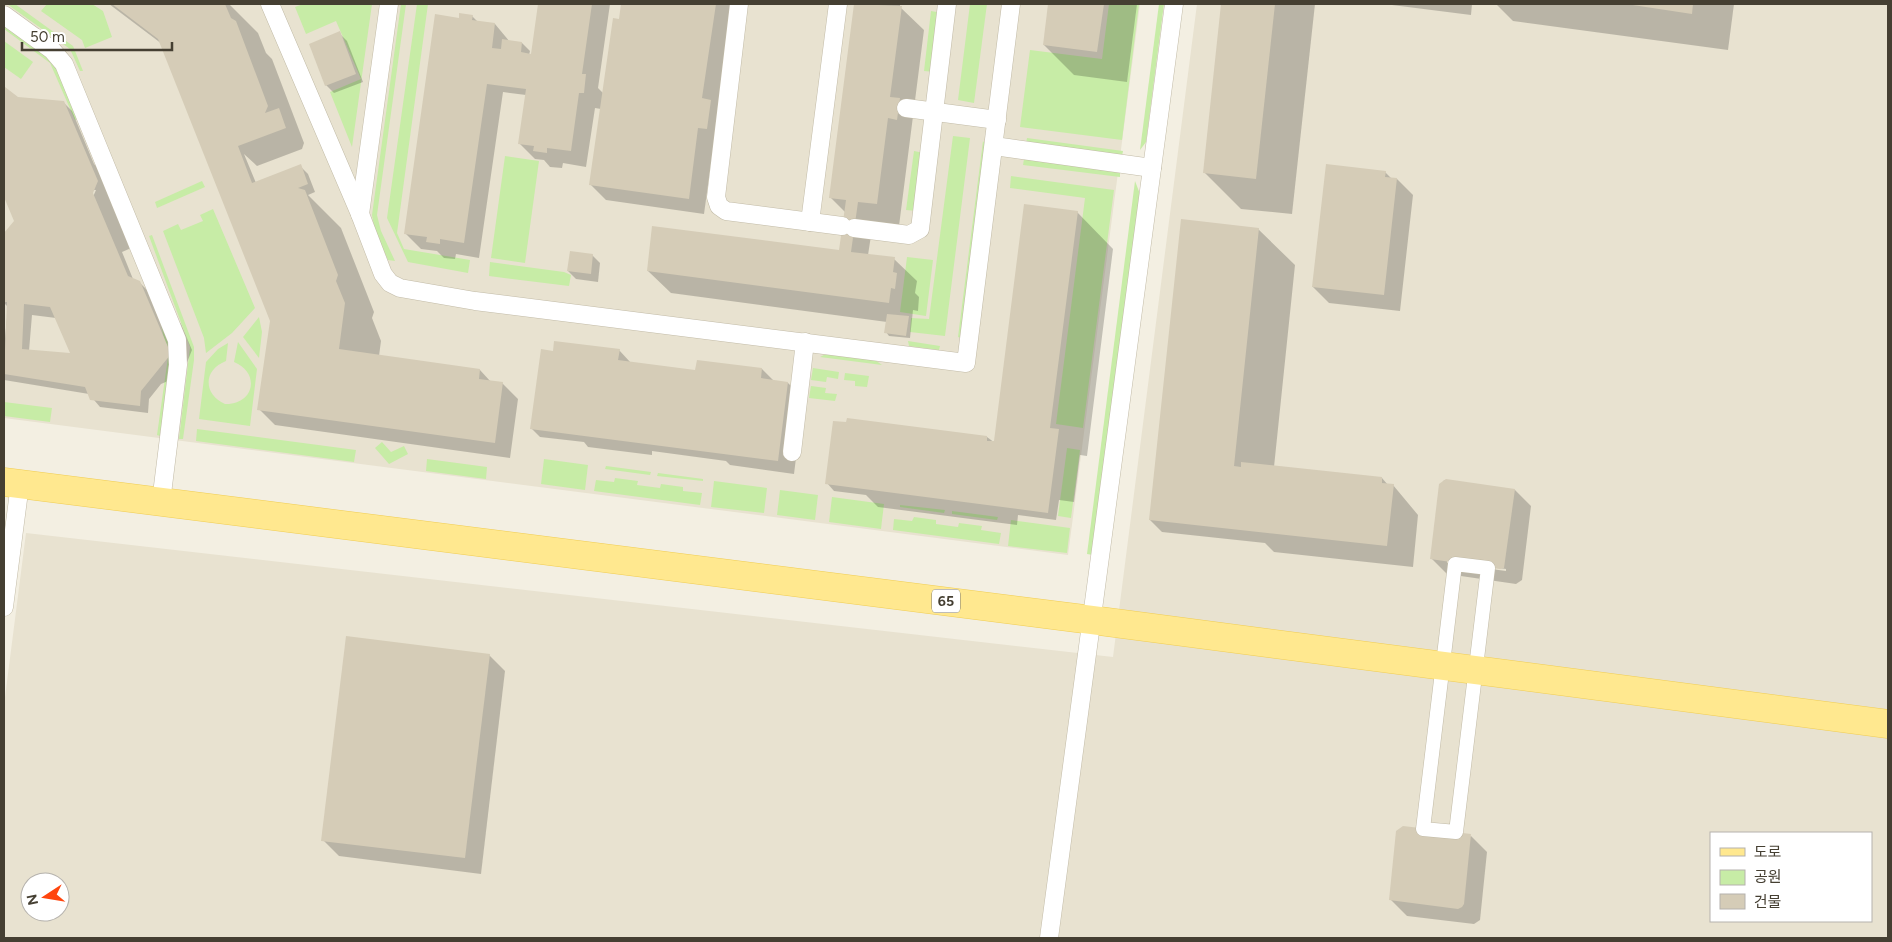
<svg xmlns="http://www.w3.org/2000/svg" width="1892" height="942" viewBox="0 0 1892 942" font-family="Figtree,'Noto Sans KR',sans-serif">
<rect width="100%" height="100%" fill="#f3efe2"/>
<!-- residential -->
<g fill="#e8e2d0" fill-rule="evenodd">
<path d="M4 4H1140L1068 555 4 418Z"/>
<path d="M1197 4H1888V938H4V705L26 533 1113 657ZM1711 833H1871V921H1711ZM30 882H60V912H30Z"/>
</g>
<!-- green -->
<g fill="#c7eca6">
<path d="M7 4H15L73 46 83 71H80L70 49Z"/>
<path d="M47 4H92L103 11 112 37 85 48 82 40 41 11Z"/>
<path d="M303 4H372L352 147 330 92 361 79 336 21 306 34 295 7Z"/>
<path d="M401 4H406L377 215 381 231 395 261 388 260 375 232 372 215Z"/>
<path d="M417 4H428L397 233 404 249 470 260 468 273 408 262 387 218Z"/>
<path d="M970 4H987L974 103 958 100Z"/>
<path d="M1109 4H1139L1122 140 1020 127 1030 50 1102 59Z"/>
<path d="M1159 4H1164L1146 142 1140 150Z"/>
<path d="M931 11 942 13 935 72 924 71Z"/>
<path d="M4 25 50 58 55 65 78 118 75 120 50 63 4 29Z"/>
<path d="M4 41 33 62 21 79 4 67Z"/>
<path d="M953 136 970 138 945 336 910 332 911 318 929 319Z"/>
<path d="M1027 138 1123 151 1122 156 1026 143Z"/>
<path d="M983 141 985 144 961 338 958 337Z"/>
<path d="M914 151 924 153 917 211 906 210Z"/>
<path d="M505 156 539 161 525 263 491 258Z"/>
<path d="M1024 159 1120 172V177L1023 165Z"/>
<path d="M1011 176 1114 190 1083 428 1056 424 1085 198 1010 188Z"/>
<path d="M202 181 205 187 157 208 155 202Z"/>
<path d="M1135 181 1140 194 1093 555 1087 554Z"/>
<path d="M213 209 255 308 232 333 206 353 204 338 163 231 178 224 181 230 203 221 200 215Z"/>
<path d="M152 235 194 347V360L183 439H179L190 347 149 236Z"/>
<path d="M907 257 933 260 926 316 900 312Z"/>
<path d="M490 262 564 272 571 275 569 286 489 276Z"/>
<path d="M259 317 262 332 259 358 243 337Z"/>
<path d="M161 325C181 338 163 413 160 436L157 435 168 357Z"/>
<path d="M908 341 940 346 939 350 909 346Z"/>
<path d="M238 342 257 369 250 426 199 419 206 362 218 349 228 343 226 361C203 370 203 394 225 404 254 405 261 373 234 362Z"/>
<path d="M826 354 875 360 882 365 820 357Z"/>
<path d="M813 368 839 372 838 379 827 377 826 382 811 380Z"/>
<path d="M845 373 869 376 867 387 855 386V381L844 380Z"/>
<path d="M811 386 826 388 825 393 837 394 835 401 809 398Z"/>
<path d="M4 402 52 408 50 422 4 416Z"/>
<path d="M197 429 356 450 354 462 196 441Z"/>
<path d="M382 442 391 452 404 446 408 454 389 464 375 448Z"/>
<path d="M1067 448 1080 450 1071 518 1058 516Z"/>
<path d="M427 459 487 467 486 479 426 471Z"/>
<path d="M544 459 588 465 585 490 541 484Z"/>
<path d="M606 466 651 472 650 475 605 469Z"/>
<path d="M658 473 703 479V481L657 476Z"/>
<path d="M615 478 638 481 637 485 660 488 661 484 683 487V491L702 493 700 505 594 491 596 480 614 482Z"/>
<path d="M714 481 767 488 764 513 711 507Z"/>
<path d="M780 490 818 495 815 520 777 515Z"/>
<path d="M832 497 884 504 881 529 829 522Z"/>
<path d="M900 505 945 510 944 513 900 507Z"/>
<path d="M952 511 998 517 997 520 952 514Z"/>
<path d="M914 517 936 520V524L958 527 959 523 982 526 981 530 1001 533 999 544 893 530 894 519 912 521Z"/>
<path d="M1011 520 1070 528 1067 553 1008 546Z"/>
</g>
<!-- shadow -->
<g fill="#0003" fill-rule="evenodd">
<path d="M109 4H229L258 33 266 53 272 59 304 143 302 149 257 166 244 154 256 183 300 166 308 174 315 192 308 195 341 228 374 312 372 318 381 341 379 356 480 370 491 382 502 383 518 399 510 458 275 425 259 409 271 321 162 44Z"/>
<path d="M539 4H610L598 88 603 93 623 4H733L704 214 606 200 591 185 601 109 595 108 586 167 563 163 562 168 550 167 544 160 535 159 519 143 526 95 503 92 479 258 456 254 455 259 444 258 437 251 421 249 405 233 472 16 478 22 495 24 510 42 522 43 530 51 529 55H532Z"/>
<path d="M855 4H900V7L924 30 899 226 873 223 868 255 894 259 917 281 915 293 919 297 918 311 913 310 910 338 889 336 886 332 887 322 671 293 648 271 841 252 846 213 830 197Z"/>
<path d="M1049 4H1137L1127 82 1074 75 1044 45Z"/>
<path d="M1222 4H1315L1292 214 1241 209 1204 172Z"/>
<path d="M1384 4H1472L1471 15Z"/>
<path d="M1496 4H1734L1728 50 1513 21Z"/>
<path d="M339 33 347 41 363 82 334 93 326 85Z"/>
<path d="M5 88 17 98 64 103 72 111 94 164 128 198 139 224 129 249 122 252 133 279 139 282 181 324 192 350 182 375 161 384 149 399 148 413 100 407 89 394 4 380V349L8 307 4 303V235L16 221 4 194ZM93 190H96L92 199ZM32 315 56 318 72 355 29 351Z"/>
<path d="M1385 172 1392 179H1397L1413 195 1400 311 1329 303 1313 287Z"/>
<path d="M1077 212 1113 249 1087 456 1080 455 1074 502 1059 500 1056 520 1018 515 1017 525 878 507 866 495 834 491 827 483 987 437 995 443Z"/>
<path d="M1258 229 1295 265 1274 467 1382 478 1388 485H1393L1418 515 1413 567 1274 552 1265 543 1162 532 1150 520Z"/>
<path d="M592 255 600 263 598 282 576 279 568 271Z"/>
<path d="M619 350 631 363 695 371 762 369 774 381 788 383 796 391 802 410 794 474 730 465 726 461 652 451V455L588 447 584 442 540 437 532 429 554 352Z"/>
<path d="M1446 480 1515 490 1531 506 1522 580 1516 584 1447 574 1431 558 1443 481ZM1447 560 1506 569V571L1447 563Z"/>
<path d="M489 655 505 671 481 874 339 856 323 840Z"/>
<path d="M1471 836 1487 852 1480 920 1474 924 1407 916 1391 900Z"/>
</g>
<!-- building -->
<g fill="#d5ccb7" fill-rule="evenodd">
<path d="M112 4H225L231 18 236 21 268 106 265 113 279 108 286 128 238 146 252 183 301 164 308 184 298 188 305 190 338 275 336 281 345 303 339 349 480 369 479 379 503 382 495 443 257 410 270 321 158 39Z"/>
<path d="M538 4H592L582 74H586L584 93H579L571 151 547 148V153L533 151 534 146 518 144 526 89 487 84 464 243 440 239V244L426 242 427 237 404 234 435 14 459 18V13L473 15 472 20 495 23 492 48 501 49 502 39 522 42 521 52 531 54Z"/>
<path d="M621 4H716L702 98 711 100 707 129 698 128 689 199 589 185 613 18 619 19Z"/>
<path d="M854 4 902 6 890 97 900 98 897 120 888 118 877 204 858 202 851 252 895 257 893 272 897 273 895 289 891 288 889 303 647 271 652 226 839 250 846 200 829 198Z"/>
<path d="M1048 4H1104L1097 52 1043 45Z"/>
<path d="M1221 4H1275L1256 179 1203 173Z"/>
<path d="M1626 4H1693L1692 14Z"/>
<path d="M340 31 356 74 325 86 309 44Z"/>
<path d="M5 87 18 97 64 101 98 181 93 193 128 276 140 281 171 354 141 391 140 406 90 400 85 387 4 374 7 302H4V233L14 221 4 197ZM24 304 50 307 70 353 22 349Z"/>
<path d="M1326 164 1386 171 1385 177 1397 178 1384 295 1312 287Z"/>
<path d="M1024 204 1078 211 1050 428 1059 429 1048 513 825 484 833 421 846 422 847 418 987 436V441H994Z"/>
<path d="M1181 219 1259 228 1234 466 1241 467V462L1382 477V483L1394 484 1387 546 1149 520Z"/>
<path d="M570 251 593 254 591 274 567 271Z"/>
<path d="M887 314 909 316 906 336 884 333Z"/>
<path d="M554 341 620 349 618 360 695 370 697 360 762 368 761 378 788 382 778 461 530 429 541 349 553 351Z"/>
<path d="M1446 479 1515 489 1504 568 1500 569 1430 559 1439 484Z"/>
<path d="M346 636 490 654 465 858 321 841Z"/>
<path d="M1403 826 1471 834 1464 904 1462 907 1458 909 1389 900 1396 831Z"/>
</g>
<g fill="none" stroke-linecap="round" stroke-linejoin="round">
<!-- pedestrian casing -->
<g stroke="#c2bba7" stroke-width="15">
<path id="pedestrian" d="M1455 564 1488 568 1456 832 1423 829Z"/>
</g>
<!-- minor casing -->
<g stroke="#c2bba7" stroke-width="19">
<g id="minor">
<path d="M270 4 360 214 383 274 390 283 400 288 475 301 966 363 1011 4"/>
<path d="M739 4 716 197 719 206 726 211 842 226"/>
<path d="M4 15 52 50 64 64 177 340 178 365 161 502"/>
<path d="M906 108 997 120"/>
<path d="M994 146 1152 168"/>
<path d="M360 214 389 4"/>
<path d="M810 222 838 4"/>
<path d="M854 228 909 235 920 229 947 4"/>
<path d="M792 452 805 342"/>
<path d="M4 607 20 484"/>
<path d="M1049 938 1174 4"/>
</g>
</g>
<!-- primary casing -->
<g stroke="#f0cd54" stroke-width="29">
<path id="primary" d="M4 482 1092 620 1888 724"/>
</g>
<!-- pedestrian -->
<use href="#pedestrian" stroke="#fff" stroke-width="14"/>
<!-- minor -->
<use href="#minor" stroke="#fff" stroke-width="18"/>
<!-- primary -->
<use href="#primary" stroke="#ffe88f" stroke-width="28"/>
</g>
<g text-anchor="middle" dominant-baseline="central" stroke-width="4" stroke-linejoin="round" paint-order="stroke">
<!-- shield labels -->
<rect fill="#fff" stroke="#7d7970" stroke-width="1" x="932" y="589.5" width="28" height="23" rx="4"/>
<g font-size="14" font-weight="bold" fill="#453f32">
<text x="946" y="601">65</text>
</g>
</g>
<!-- border -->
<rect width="1892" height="942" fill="none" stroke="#453f32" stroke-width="10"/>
<!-- legend -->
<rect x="1710" y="832" width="162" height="90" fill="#ffffff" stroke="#b5b2ad"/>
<rect x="1720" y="848" width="25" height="8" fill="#ffe88f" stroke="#b5b2ad"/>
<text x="1754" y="857" font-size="15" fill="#453f32">도로</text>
<rect x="1720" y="870" width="25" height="15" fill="#c7eca6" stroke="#b5b2ad"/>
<text x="1754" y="882" font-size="15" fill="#453f32">공원</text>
<rect x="1720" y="894" width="25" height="15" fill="#d5ccb7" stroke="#b5b2ad"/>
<text x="1754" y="907" font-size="15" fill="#453f32">건물</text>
<!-- north arrow -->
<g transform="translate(45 897) rotate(258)"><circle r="24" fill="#ffffff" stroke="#b5b2ad"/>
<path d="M0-4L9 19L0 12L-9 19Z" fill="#ff450d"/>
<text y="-8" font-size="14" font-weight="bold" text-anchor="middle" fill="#453f32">N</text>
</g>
<!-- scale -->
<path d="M22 42v8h150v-8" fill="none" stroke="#453f32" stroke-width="2.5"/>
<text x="30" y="42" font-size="15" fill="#453f32" stroke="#ffffff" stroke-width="4" paint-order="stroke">50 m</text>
</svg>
